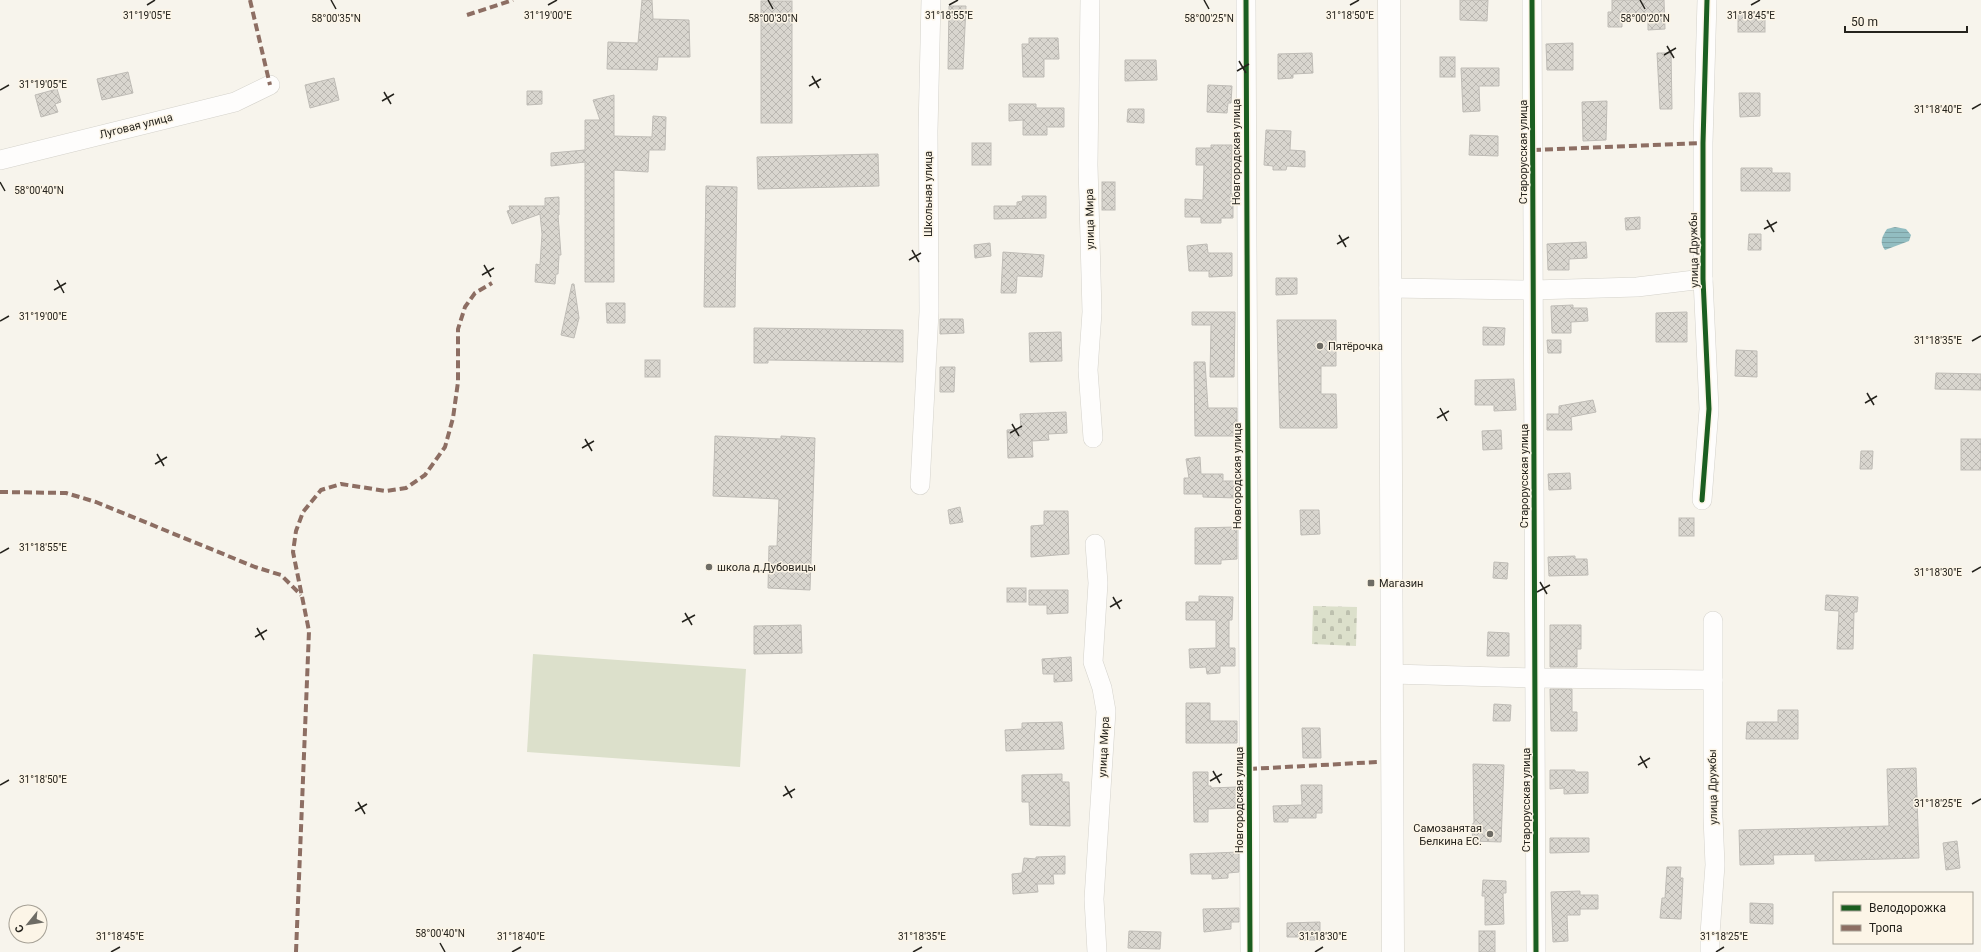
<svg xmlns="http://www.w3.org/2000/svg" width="1981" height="952" viewBox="0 0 1981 952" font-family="Roboto,sans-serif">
<defs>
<pattern id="cemetery-stones" width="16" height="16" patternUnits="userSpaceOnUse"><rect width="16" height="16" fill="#dce0cb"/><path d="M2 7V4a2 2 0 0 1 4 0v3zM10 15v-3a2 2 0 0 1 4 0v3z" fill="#bdc0ae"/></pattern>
<pattern id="water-rules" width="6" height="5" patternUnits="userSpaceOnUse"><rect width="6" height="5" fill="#92bdc1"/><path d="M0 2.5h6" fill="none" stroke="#7ea2a5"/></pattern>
<pattern id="building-cross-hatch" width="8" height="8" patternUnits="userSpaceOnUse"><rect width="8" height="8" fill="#d9d6cf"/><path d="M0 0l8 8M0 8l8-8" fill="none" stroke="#bab7b1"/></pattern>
</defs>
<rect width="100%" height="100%" fill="#f7f4ec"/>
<!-- grass -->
<path fill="#dce0cb" d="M533 654 746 669 740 767 527 752Z"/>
<!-- cemetery -->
<path fill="url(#cemetery-stones)" d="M1313 606 1357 607 1356 646 1312 644Z"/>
<!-- water -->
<path fill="url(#water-rules)" d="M1895 227 1906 229 1911 235 1909 241 1885 250C1879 242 1882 237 1887 229Z"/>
<!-- building -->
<g fill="url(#building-cross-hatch)" stroke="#bfbcb6">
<path d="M642 0H652L653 19 689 20 690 57H658L657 70 607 69 608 42 638 43Z"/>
<path d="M1460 0H1488L1487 21 1460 20Z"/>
<path d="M1612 0H1664L1665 29 1648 30V18H1622V27H1608V12H1612Z"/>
<rect x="761" y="1" width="31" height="122"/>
<path d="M949 6H966L963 69H948Z"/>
<rect x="1738" y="14" width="27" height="18"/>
<path d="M1029 38H1058L1059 59H1044V77H1023L1022 44H1029Z"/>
<path d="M1573 43V70H1547L1546 44Z"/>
<path d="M1312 53 1313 73 1293 74V78L1278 79V54Z"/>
<path d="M1657 53H1671L1672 109H1660Z"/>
<rect x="1440" y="57" width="15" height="20"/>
<path d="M1125 60H1156L1157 80 1125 81Z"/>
<path d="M1461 68H1499V86H1479L1480 111 1463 112Z"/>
<path d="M128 72 133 93 102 100 97 79Z"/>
<path d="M334 78 339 100 310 108 305 85Z"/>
<path d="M1208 85 1232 86 1231 103H1228L1227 113 1207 112Z"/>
<path d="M57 89 61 102 55 104 58 112 41 117 35 95Z"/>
<path d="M527 91H542V104L527 105Z"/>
<path d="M1739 93H1760V116L1740 117Z"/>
<path d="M614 95V136L652 137 653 116 666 117 665 150H649L648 172 614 170V282H585V162L551 166V153L585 150V120H600L593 100Z"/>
<path d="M1607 101 1606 140 1583 141 1582 102Z"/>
<path d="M1009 104H1036V108H1064V127H1047V135H1023V120L1009 121Z"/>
<path d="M1128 109H1144V123L1127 122Z"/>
<path d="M1266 130 1291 131 1290 150 1305 151V167L1287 166 1286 170H1273V166L1264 165Z"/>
<path d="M1470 135 1498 136V156L1469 155Z"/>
<rect x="972" y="143" width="19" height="22"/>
<path d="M1211 145H1232L1231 194H1233V218H1221V223H1201V217H1185V199L1203 200 1204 165H1196V148H1211Z"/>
<path d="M878 154 879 186 758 189 757 157Z"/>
<path d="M1741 168H1772V173H1790V191H1741Z"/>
<rect x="1102" y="182" width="13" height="28"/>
<path d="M706 186 737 187 735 307H704Z"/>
<path d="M1022 196H1046V218L994 219V206H1017V202L1023 201Z"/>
<path d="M559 197V215H558L561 255H559L558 274H556L555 284 535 282 536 264 540 265 542 234 540 214 512 224 507 211 510 210 509 206H545V198Z"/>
<path d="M1640 217V229L1626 230 1625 218Z"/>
<path d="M1749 234H1761V250H1748Z"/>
<path d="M1586 242 1587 258 1569 259V270H1548L1547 244Z"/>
<path d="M990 243 991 256 975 258 974 245Z"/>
<path d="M1207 244 1208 253H1232V276L1209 277V271H1189L1187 246Z"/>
<path d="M1003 252 1044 255 1042 277 1017 276 1016 293H1001Z"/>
<path d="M1276 278H1297V294L1276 295Z"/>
<path d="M572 284H574L579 318 574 338 561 335Z"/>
<path d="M606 303H625V323H607Z"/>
<path d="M1573 305V308H1587L1588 321 1571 322V333H1552L1551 306Z"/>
<path d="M1192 312H1235L1234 377H1210L1211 325H1192Z"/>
<path d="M1687 312V342H1656V313Z"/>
<path d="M940 319H963L964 333 940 334Z"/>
<path d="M1277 320H1336V366H1321V394H1336L1337 428H1280Z"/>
<path d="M1483 327 1505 328 1504 345H1483Z"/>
<path d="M754 328 903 330V362L768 360V363H754Z"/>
<path d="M1061 332 1062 361 1030 362 1029 333Z"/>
<path d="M1547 340H1561V353H1548Z"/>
<path d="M1736 350 1757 351V377L1735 376Z"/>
<rect x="645" y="360" width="15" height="17"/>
<path d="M1194 362H1205L1208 408H1237V436H1195Z"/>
<path d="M940 367H955L954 392H940Z"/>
<path d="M1936 373 1981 374V390L1935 389Z"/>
<path d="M1514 379 1516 410 1494 411V405H1475V380Z"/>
<path d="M1593 400 1596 412 1571 417 1572 430H1547V414H1559V406Z"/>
<path d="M1066 412 1067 433 1048 434 1049 440 1032 441 1033 457 1008 458 1007 430 1021 429 1020 414Z"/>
<path d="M1501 430 1502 449 1483 450 1482 431Z"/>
<path d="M715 436 781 439V436L815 438 810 590 768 588 769 546H777L779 499 713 496Z"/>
<rect x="1961" y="439" width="20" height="31"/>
<path d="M1861 451H1873L1872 469H1860Z"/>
<path d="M1200 457 1201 474H1223V481H1237V498L1203 497V494H1184V478H1189L1186 459Z"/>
<path d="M1570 473 1571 489 1549 490 1548 474Z"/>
<path d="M960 507 963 522 950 524 948 510Z"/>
<path d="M1300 510H1319L1320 534 1301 535Z"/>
<path d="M1044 511H1068L1069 554 1031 557V526L1044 525Z"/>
<rect x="1679" y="518" width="15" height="18"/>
<path d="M1237 527V559L1221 560V564H1195V528Z"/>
<path d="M1575 556V559H1587L1588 575 1549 576 1548 557Z"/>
<path d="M1494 562 1508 563 1507 579 1493 578Z"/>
<rect x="1007" y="588" width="19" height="14"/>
<path d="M1029 590H1068V613L1047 614V605H1029Z"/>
<path d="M1826 595 1858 597 1857 612H1854L1853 649H1837L1839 611 1825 610Z"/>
<path d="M1199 596 1233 597 1232 620H1229V648H1235V666H1220V673L1207 674 1206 667 1190 668 1189 649 1216 648V620H1186V602H1199Z"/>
<path d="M801 625 802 653 754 654V626Z"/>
<path d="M1550 625H1581V649H1577V667H1550Z"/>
<path d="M1488 632 1509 633V656H1487Z"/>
<path d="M1071 657 1072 681 1054 682V674H1043L1042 659Z"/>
<path d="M1550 689H1572V712H1577V731H1551Z"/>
<path d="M1186 703H1210V721H1237V743H1186Z"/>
<path d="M1494 704 1511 705 1510 721H1493Z"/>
<path d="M1778 710H1798V739H1746L1747 722H1778Z"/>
<path d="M1062 722 1064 749 1006 751 1005 730 1022 729V723Z"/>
<path d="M1302 728H1320L1321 758H1303Z"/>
<path d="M1473 764 1504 765 1501 842 1472 841 1473 823H1474Z"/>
<path d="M1916 768 1919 858 1815 861V854L1773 855 1774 864 1740 865 1739 830 1889 826 1887 769Z"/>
<path d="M1550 770H1575V772H1588V793L1564 794V788L1550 789Z"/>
<path d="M1193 772H1208V786H1211V788L1237 787 1238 808 1208 809V822H1194Z"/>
<path d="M1062 774V782H1069L1070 826 1030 825 1029 802H1022V775Z"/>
<path d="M1301 785H1322V813H1316V818H1288V822H1274L1273 806 1302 805Z"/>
<path d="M1550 838H1589V852L1550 853Z"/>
<path d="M1957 841 1960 868 1946 870 1943 843Z"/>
<path d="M1239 852V872L1228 873V878L1212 879V874H1191L1190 854Z"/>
<path d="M1065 856V874H1053L1054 884H1037L1038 892 1013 894 1012 874 1022 873 1024 858 1036 859V857Z"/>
<path d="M1667 867H1681L1680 878H1683L1681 919 1660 918 1662 898H1665Z"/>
<path d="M1483 880 1506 881V893H1503L1504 924 1485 925V896H1482Z"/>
<path d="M1580 891V895H1598V909H1580V915H1567L1568 941 1553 942 1551 892Z"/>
<path d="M1750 903 1773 904V924L1750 923Z"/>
<path d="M1239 908V922H1231V929L1204 932 1203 909Z"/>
<path d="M1320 922V940H1299V937H1287V923Z"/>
<path d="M1129 931 1161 932 1160 949 1128 948Z"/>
<rect x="1479" y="931" width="16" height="21"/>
</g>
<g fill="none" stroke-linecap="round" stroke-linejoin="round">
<!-- street casing -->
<g stroke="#d4d2cb" stroke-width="20">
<g id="street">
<path d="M1090 0 1088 165 1092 312 1088 370 1093 438"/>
<path d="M1246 0 1250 952"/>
<path d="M1532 0 1536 952"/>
<path d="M0 160 235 102 270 85"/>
<path d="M1389 288 1533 290 1637 287 1703 279"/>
<path d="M920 485 929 312 928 131 931 0"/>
<path d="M1702 500 1709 409 1703 279V143L1707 0"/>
<path d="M1095 544 1098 583 1093 662 1102 688 1106 711 1094 899 1097 952"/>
<path d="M1392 674 1535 678 1713 680"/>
<path d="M1710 952V934L1715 865 1713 817V621"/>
</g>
</g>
<!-- primary casing -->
<g stroke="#d4d2cb" stroke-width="23">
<path id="primary" d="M1389 0 1393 952"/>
</g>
<!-- street -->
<use href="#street" stroke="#fefdfc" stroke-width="19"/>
<!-- primary -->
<use href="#primary" stroke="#fefdfc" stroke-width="22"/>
<!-- quiet -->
<g stroke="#8d6e63" stroke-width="4" stroke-dasharray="8 4" stroke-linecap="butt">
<path d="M250 0 270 85"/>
<path d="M467 15 513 0"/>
<path d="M1533 150 1703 143"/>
<path d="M0 492 66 493 96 502 255 567 281 575 301 595"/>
<path d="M1249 769 1377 762"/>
<path d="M296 952 309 631 293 552 296 531 303 512 321 490 341 484 386 491 406 488 425 475 445 447 453 418 458 382V329L465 307 475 293 492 283"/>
</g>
<!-- cycleway casing -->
<g stroke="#fcf5e7" stroke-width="8">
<g id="cycleway">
<path d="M1246 0 1250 952"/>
<path d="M1532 0 1536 952"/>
<path d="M1702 500 1709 409 1703 279V143L1707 0"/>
</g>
</g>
<!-- cycleway -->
<use href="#cycleway" stroke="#1b5e20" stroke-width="5"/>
</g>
<!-- ticks -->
<path fill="none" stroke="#25231d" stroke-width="1.5" d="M331 0 336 9M768 0 773 9M1204 0 1209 9M1640 0 1645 9M147 5 155 0M548 5 557 0M949 5 958 0M1350 5 1359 0M1751 5 1760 0M1667 46 1674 58M1664 55 1676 48M1239 61 1246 73M1237 71 1249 64M812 76 819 88M809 86 821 79M0 90 9 85M384 92 391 104M382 101 394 94M1972 109 1981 104M0 182 5 191M1767 220 1774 232M1764 229 1777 222M1339 235 1346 247M1337 244 1349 237M912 250 919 262M909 260 921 253M484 265 491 277M482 275 494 268M57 280 64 293M54 290 66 283M0 321 9 316M1972 341 1981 336M1867 393 1874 405M1865 403 1877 396M1440 408 1447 421M1437 418 1449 411M1012 424 1019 436M1010 433 1022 426M585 439 592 451M582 448 594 441M157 454 164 466M155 464 167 457M0 553 9 548M1972 572 1981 567M1540 582 1547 594M1537 592 1550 585M1113 597 1120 609M1110 607 1122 600M685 613 692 625M682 622 695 615M257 628 264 640M255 637 267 630M1640 756 1647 768M1638 765 1650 758M1213 771 1220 783M1210 781 1222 774M0 785 9 780M785 786 792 798M783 796 795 789M358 802 365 814M1972 804 1981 799M355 811 367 804M440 943 445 952M111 952 120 947M512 952 521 947M913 952 922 947M1315 952 1323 947M1716 952 1724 947"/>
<!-- markers -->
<g fill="#6e6c65" stroke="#fcf5e7" stroke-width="1.5">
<circle cx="1320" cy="346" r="4"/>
<circle cx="709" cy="567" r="4"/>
<rect x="1367" y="579" width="8" height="8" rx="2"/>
<circle cx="1490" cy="834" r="4"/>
</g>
<g text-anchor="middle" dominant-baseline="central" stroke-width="3" stroke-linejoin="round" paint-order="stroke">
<!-- street labels -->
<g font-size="11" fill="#25231d" stroke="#fcf5e7">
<text transform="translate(136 126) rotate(-14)">Луговая улица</text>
<text transform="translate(1236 152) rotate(-90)">Новгородская улица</text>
<text transform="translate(1523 152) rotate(-90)">Старорусская улица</text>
<text transform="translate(928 194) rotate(-90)">Школьная улица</text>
<text transform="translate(1090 219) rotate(-91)">улица Мира</text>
<text transform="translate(1694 250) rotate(-91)">улица Дружбы</text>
<text transform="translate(1237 476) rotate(-90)">Новгородская улица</text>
<text transform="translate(1524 476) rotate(-90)">Старорусская улица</text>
<text transform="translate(1104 747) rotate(-87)">улица Мира</text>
<text transform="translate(1713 787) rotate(-91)">улица Дружбы</text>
<text transform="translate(1239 800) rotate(-90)">Новгородская улица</text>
<text transform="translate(1526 800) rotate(-90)">Старорусская улица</text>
</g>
<!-- poi labels -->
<g font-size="11" fill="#25231d" stroke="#fcf5e7" text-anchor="start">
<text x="1328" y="346">Пятёрочка</text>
<text x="717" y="567">школа д.Дубовицы</text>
<text x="1379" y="583">Магазин</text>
<text x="1482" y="828" text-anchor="end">Самозанятая<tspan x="1482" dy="13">Белкина ЕС.</tspan></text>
</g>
</g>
<g font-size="10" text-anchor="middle" fill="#25231d" stroke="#fcf5e7" stroke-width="3" stroke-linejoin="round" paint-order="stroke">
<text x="548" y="19">31°19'00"E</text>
<text x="1751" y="19">31°18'45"E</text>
<text x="147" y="19">31°19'05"E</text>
<text x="949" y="19">31°18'55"E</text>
<text x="1350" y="19">31°18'50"E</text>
<text x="336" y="22">58°00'35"N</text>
<text x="773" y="22">58°00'30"N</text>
<text x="1209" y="22">58°00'25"N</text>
<text x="1645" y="22">58°00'20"N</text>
<text x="43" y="88">31°19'05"E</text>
<text x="1938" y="113">31°18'40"E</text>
<text x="39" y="194">58°00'40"N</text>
<text x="43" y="320">31°19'00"E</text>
<text x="1938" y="344">31°18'35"E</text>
<text x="43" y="551">31°18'55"E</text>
<text x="1938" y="576">31°18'30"E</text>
<text x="43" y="783">31°18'50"E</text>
<text x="1938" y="807">31°18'25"E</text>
<text x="440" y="937">58°00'40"N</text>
<text x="120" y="940">31°18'45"E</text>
<text x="521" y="940">31°18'40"E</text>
<text x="922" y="940">31°18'35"E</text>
<text x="1323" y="940">31°18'30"E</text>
<text x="1724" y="940">31°18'25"E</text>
</g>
<!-- legend -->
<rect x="1833" y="892" width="140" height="52" fill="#fcf5e7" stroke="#a6a196"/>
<rect x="1841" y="905" width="20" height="6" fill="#1b5e20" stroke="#a6a196"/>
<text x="1869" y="912" font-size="12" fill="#25231d">Велодорожка</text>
<rect x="1841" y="925" width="20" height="6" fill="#8d6e63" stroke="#a6a196"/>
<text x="1869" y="932" font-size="12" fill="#25231d">Тропа</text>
<!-- north arrow -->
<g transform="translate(28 924) rotate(240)"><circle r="19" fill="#fcf5e7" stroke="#a6a196"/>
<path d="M0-3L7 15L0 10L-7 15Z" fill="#6e6c65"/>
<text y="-6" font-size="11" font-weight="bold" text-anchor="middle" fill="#25231d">С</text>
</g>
<!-- scale -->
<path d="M1845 26v6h122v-6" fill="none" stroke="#25231d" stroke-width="2"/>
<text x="1851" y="26" font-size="12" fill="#25231d" stroke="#fcf5e7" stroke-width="3" paint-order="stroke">50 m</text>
</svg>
